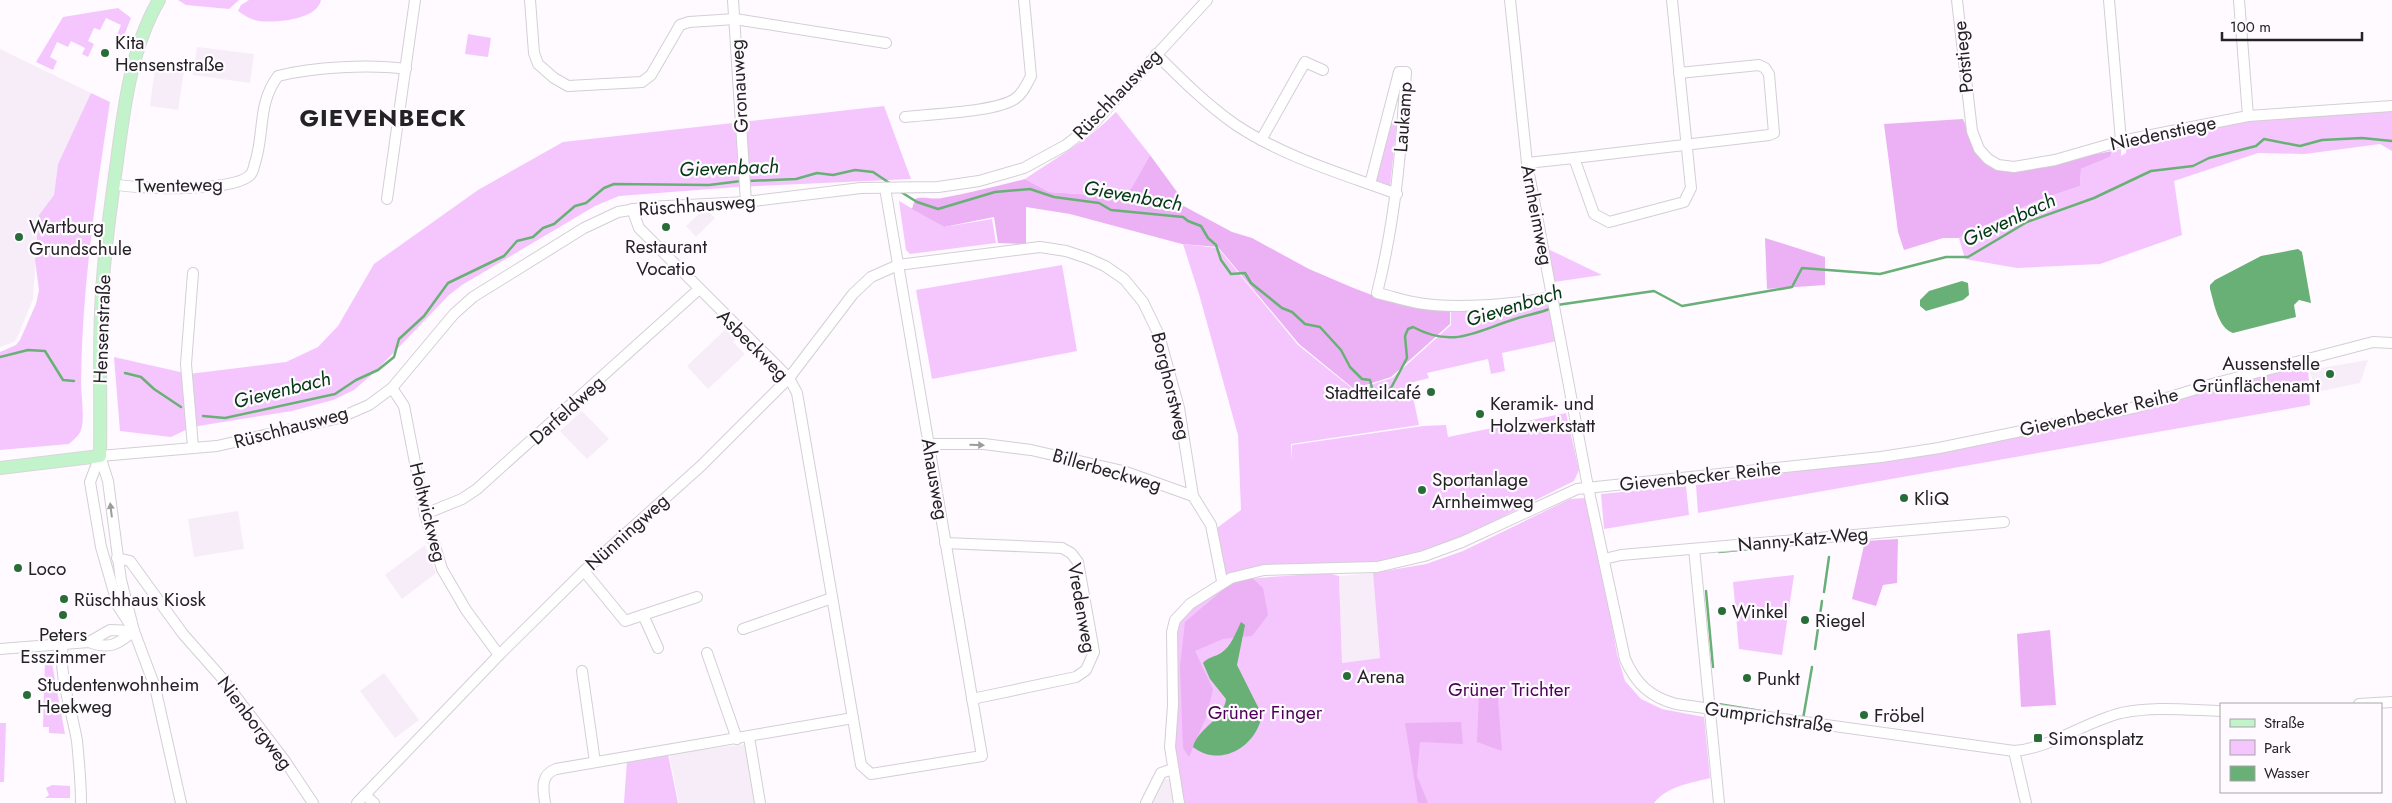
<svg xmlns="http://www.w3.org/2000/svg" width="2392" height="803" viewBox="0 0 2392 803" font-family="Jost,sans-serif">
<rect width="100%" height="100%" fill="#fefaff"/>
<!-- built -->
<g fill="#f7edf8">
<path d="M197 47 254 54 250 83 193 75Z"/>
<path d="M0 49 91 93 58 164 54 195 39 215 33 299 17 338 14 342 0 347Z"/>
<path d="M155 67 184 71 178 110 150 106Z"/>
<path d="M705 208 715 218 696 237 686 226Z"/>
<path d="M727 328 737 338 733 342 745 354 708 389 687 366Z"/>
<path d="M2368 360 2360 383 2317 392 2309 370Z"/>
<path d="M582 411 609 439 587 459 560 431Z"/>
<path d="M238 511 244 549 194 557 188 519Z"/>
<path d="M425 545 436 573 402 599 385 575Z"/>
<path d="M1373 573 1380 658 1342 663 1339 576Z"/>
<path d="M384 673 419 720 395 738 360 691Z"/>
<path d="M746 744 755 803H679L669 754Z"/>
<path d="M1164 779H1170L1174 803H1152Z"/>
</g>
<!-- green -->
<g fill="#f5c6fd">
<path d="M178 0H239L229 9 186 5Z"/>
<path d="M249 0H321C317 20 275 23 259 21 251 20 244 15 238 11L241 5Z"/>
<path d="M118 8 131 18 123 38 117 35 121 25 106 18 100 30 94 28 88 41 94 44 88 57 82 54 85 48 71 41 68 47 57 42 50 57 57 61 53 70 36 62 63 17Z"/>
<path d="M468 34 491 38 488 57 465 54Z"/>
<path d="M91 93 110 102C96 194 82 288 81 381 81 394 85 419 81 430 79 436 73 440 69 444L0 450V352L16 345 20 340 36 304 39 290 35 260 39 215 54 195 58 164Z"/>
<path d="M884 106 911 179 737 187 619 196 595 206 462 285 449 295 376 371 354 390 333 400 292 411 192 427 171 437 120 431 114 357 189 374 286 362 318 347 338 326 374 264 478 190 563 142Z"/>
<path d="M2392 110V151L2380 144 2305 154 2258 153 2174 181 2182 235 2100 264 2017 268 1965 259 1959 238 2036 201 2080 186 2081 169 2110 157 2112 151 2121 149V156L2126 153V145L2236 121Z"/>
<path d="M1116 112 1150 155 1132 187 1122 197 1049 192 1025 179C1057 157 1089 140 1116 112Z"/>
<path d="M1391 120 1397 121 1390 187 1374 182Z"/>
<path d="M899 201 944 227 992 219 996 243 910 254 906 250Z"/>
<path d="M1183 244 1218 248 1298 345 1354 390 1392 378 1451 325V309L1548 295 1557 341 1502 353 1505 371 1491 374 1488 359 1427 373 1429 378 1410 383 1419 425 1291 444 1292 461V445L1423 426 1446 425 1448 437 1566 413 1579 470 1574 481 1460 538 1424 550 1377 562 1342 564 1219 578 1213 531 1241 510 1238 435 1199 294Z"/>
<path d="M1548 249 1602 275 1554 282Z"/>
<path d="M1062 265 1077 351 932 379 916 290Z"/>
<path d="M2308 366 2310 405 1698 513 1696 485 1861 463Z"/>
<path d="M1686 486 1689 515 1604 529 1601 494Z"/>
<path d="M1585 498 1596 533 1617 654 1625 681 1641 699 1662 709 1704 717 1710 778C1691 783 1667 786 1654 803H1184L1175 768V633L1181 615 1220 585 1257 578 1328 573 1339 576 1342 663 1380 658 1373 573 1426 564 1463 551 1570 499Z"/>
<path d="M1794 575 1782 655 1739 649 1733 582Z"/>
<path d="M45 659 52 663 65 734 49 733V727H43Z"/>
<path d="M0 723H6L4 782H0Z"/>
<path d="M668 754 678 803H624L627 761Z"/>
<path d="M52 785 70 786V798H45L49 795 46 788Z"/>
</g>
<!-- forest -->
<g fill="#ecb0f5">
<path d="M1963 119 1976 150 1997 167 2055 162 2112 151 2110 157 2081 169 2080 186 2036 201 1959 238H1943L1904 250 1898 232 1884 124Z"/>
<path d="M1150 155 1180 196V204L1232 232 1252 238 1309 269 1351 287 1377 297 1450 309V324L1391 377 1354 389 1299 344 1218 247 1182 244 1070 214 1026 207V244L998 243 994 217 944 227 912 209 915 199C923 196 933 200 942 198 970 193 997 186 1025 179L1049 192 1122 197 1132 187Z"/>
<path d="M1765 238 1825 257V285L1767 289Z"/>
<path d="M1898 539 1897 583 1883 585 1876 606 1852 599 1865 541Z"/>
<path d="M1249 575 1263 588 1268 615 1252 636 1223 639 1195 651 1213 689 1207 715 1189 757 1183 748 1180 666 1185 622 1224 589Z"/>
<path d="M2050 630 2056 705 2021 707 2017 634Z"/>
<path d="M1497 686 1502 751 1477 742 1479 694Z"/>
<path d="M1461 722 1463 744 1420 742 1417 776 1428 803H1418L1405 723Z"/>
</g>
<!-- water -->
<g fill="#68b075">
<path d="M2298 249 2302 252 2311 303 2299 300 2294 305 2296 317 2233 333C2218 328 2214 303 2210 289V285L2215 280 2261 256Z"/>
<path d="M1962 281 1968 283 1969 295 1963 300 1926 311 1920 306V300L1929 291Z"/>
<path d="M1241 622 1245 625 1237 665 1262 715C1256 748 1219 768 1193 747 1198 728 1224 719 1226 699L1210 679 1203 663C1208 657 1215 657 1221 653 1231 647 1236 632 1241 622Z"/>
</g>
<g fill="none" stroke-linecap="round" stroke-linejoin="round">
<!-- stream -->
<g stroke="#68b075" stroke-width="2.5">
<path d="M747 181 796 179 817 173 833 175 855 170 873 172 891 184"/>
<path d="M901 192 917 202 938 209 995 192 1030 189 1054 197 1099 203 1111 210 1183 217 1188 221 1201 226 1208 238 1216 245 1221 260 1231 274 1245 273 1251 283 1282 308 1292 312 1305 324 1320 327 1341 350 1350 367 1362 379 1370 380 1373 392 1381 395 1391 388 1407 358 1405 336 1408 329 1413 327C1454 349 1476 331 1515 319 1527 315 1540 313 1552 308"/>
<path d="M1557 305 1654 291 1682 306 1792 287 1802 268 1880 274 1946 257H1968L2027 222 2094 198 2151 171 2193 166 2209 158 2256 146 2264 139 2300 146 2322 140 2362 138 2392 141"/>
<path d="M0 357 28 350 45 351 63 380 74 381"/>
<path d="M125 373 141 377 154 389 181 407"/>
<path d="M203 416 225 418 335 394 356 380 378 370 394 357 399 339 424 316 448 283 504 256 517 241 533 237 543 228 554 224 575 206 586 203 604 188 614 184 709 185 741 181"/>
<path d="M1719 552 1759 548"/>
<path d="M1706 591 1713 667"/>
<path d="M1824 592 1829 557"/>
<path d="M1815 649 1822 601"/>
<path d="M1712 703 1767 712"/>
<path d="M1803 719 1812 667"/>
</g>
<!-- minor casing -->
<g stroke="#d3cfd4" stroke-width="12">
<g id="minor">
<path d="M530 0 534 53 538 64 554 78 568 86 642 82 651 75 680 25 689 22 735 19 886 43"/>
<path d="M733 0 746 202"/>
<path d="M1510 0 1527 163 1588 487 1625 659C1636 684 1650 697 1676 704L2014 751C2052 748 2084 722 2121 713 2153 706 2189 710 2221 711"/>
<path d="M1957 0 1972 131 1979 149 1988 159 1998 165 2014 167 2055 160 2121 141 2248 116 2392 106"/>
<path d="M2109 0 2121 141"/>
<path d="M2239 0 2248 116"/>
<path d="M1156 54C1181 79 1207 105 1236 125 1284 157 1343 174 1397 194"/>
<path d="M905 117C929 114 999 112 1016 98 1023 93 1027 84 1031 76L1024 0"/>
<path d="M1261 140 1305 62 1323 70"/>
<path d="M1574 158 1769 135 1774 133 1769 74 1765 68 1759 65 1679 73"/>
<path d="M1527 163 1574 158 1594 214 1609 222 1684 202 1691 188 1672 0"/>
<path d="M113 184C136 189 237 193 251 174 253 172 254 166 255 163 265 132 257 104 278 76 313 67 370 64 406 69"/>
<path d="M1370 184 1399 72H1406C1401 150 1396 217 1377 293 1391 296 1405 301 1418 303 1452 309 1519 305 1552 296"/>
<path d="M387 199 415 0"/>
<path d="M632 209 639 228 789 378 797 393 861 765 871 774 982 756 885 188"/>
<path d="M193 273 186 364 193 447"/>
<path d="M392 388 404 406 425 514 442 569 466 610 499 655"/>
<path d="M929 444H984L1031 450 1123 471 1193 496 1211 525 1222 581"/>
<path d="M100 456 217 446 339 418 369 405 392 388 454 314 473 297 584 228 618 212 648 207 746 202 861 188 938 187 979 181 1024 168 1066 145 1093 124 1207 0"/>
<path d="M100 456 108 481 121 580 134 631 155 687 181 803"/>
<path d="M100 456 90 482 101 547 118 606 131 626"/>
<path d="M425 514 462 499 477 489 698 290"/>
<path d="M945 543 1062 548 1071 553 1078 562 1094 652 1086 670 1076 677 972 699"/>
<path d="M1694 549 1719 803"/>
<path d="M117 558 130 561 183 634 221 677 285 761 313 803"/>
<path d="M1604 559 1621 555 2004 522"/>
<path d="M584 571 625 621 697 597"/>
<path d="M643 615 658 648"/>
<path d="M743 629 832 598"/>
<path d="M89 642 110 630 134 631"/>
<path d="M63 644C58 676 72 710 77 741 79 761 81 783 81 803"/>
<path d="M0 649 89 642C110 650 118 644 134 631"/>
<path d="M707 653 737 739"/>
<path d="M582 671 595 762"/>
<path d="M2359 704 2392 702"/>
<path d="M749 737 760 803"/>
<path d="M2014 751 2026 803"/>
<path d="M365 795 374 803"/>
<path d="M357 803 499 655 584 571 702 465 789 378 853 294 871 277 898 265 1040 247 1066 251 1087 258 1105 266 1124 279 1143 302 1159 335 1179 408 1193 496"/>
<path d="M545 803C543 789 540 775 556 769L853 718"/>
<path d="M1146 803 1161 773 1173 769"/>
<path d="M1179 803 1170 747 1173 705 1172 632 1175 620 1190 604 1231 578 1264 570 1377 567 1424 556 1462 542 1577 489 1881 457 1939 448 2137 407 2216 383 2331 353 2373 342 2392 343"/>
</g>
</g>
<!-- major casing -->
<g stroke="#d8d7d8" stroke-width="14">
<path id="major" d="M0 468 100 456C101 408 99 360 101 312 103 261 110 211 117 161 124 107 131 48 159 0"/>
</g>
<!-- minor -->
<use href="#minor" stroke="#fff" stroke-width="10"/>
<!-- major -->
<use href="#major" stroke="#c2f3ca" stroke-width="12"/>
</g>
<!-- one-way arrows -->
<defs><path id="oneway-solid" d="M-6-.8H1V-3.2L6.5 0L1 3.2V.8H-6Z" transform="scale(1.25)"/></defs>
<g fill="#9c9c9c">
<use href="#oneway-solid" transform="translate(977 445) rotate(1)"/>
<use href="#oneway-solid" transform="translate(111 510) rotate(-97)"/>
</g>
<!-- markers -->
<g fill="#286d38" stroke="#fefaff" stroke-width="2">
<circle cx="105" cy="53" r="5"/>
<circle cx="666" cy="227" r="5"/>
<circle cx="19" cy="237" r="5"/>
<circle cx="2330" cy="374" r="5"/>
<circle cx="1431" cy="392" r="5"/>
<circle cx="1480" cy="414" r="5"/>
<circle cx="1422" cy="490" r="5"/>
<circle cx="1904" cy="498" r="5"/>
<circle cx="18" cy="568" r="5"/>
<circle cx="64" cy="599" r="5"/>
<circle cx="1722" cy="611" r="5"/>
<circle cx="63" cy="615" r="5"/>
<circle cx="1805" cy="620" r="5"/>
<circle cx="1347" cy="676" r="5"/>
<circle cx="1747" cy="678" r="5"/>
<circle cx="27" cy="695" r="5"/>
<circle cx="1864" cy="715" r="5"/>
<rect x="2033" y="733" width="10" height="10" rx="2.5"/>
</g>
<g text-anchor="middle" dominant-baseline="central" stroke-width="4.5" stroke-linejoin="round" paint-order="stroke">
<!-- poi labels -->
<g font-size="19" fill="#242324" stroke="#fefaff" text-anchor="start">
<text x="115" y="42">Kita<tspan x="115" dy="22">Hensenstraße</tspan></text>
<text x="29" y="226">Wartburg<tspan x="29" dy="22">Grundschule</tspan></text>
<text x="666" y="246" text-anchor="middle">Restaurant<tspan x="666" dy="22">Vocatio</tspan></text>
<text x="2320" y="363" text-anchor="end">Aussenstelle<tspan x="2320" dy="22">Grünflächenamt</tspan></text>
<text x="1421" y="392" text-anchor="end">Stadtteilcafé</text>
<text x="1490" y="403">Keramik- und<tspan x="1490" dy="22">Holzwerkstatt</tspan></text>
<text x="1432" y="479">Sportanlage<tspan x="1432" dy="22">Arnheimweg</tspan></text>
<text x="1914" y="498">KliQ</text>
<text x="28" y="568">Loco</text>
<text x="74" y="599">Rüschhaus Kiosk</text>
<text x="1732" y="611">Winkel</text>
<text x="1815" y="620">Riegel</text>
<text x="63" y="634" text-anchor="middle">Peters<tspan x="63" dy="22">Esszimmer</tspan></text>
<text x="1357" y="676">Arena</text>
<text x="1757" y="678">Punkt</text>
<text x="37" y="684">Studentenwohnheim<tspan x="37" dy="22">Heekweg</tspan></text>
<text x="1874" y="715">Fröbel</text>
<text x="2048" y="738">Simonsplatz</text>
</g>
<!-- street labels -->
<g font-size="19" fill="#242324" stroke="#fefaff">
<text transform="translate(1963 57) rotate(-96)">Potstiege</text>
<text transform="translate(739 86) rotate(-93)">Gronauweg</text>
<text transform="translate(1117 94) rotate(-46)">Rüschhausweg</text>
<text transform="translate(1403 117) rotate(-86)">Laukamp</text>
<text transform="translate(2163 133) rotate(-12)">Niedenstiege</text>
<text transform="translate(179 185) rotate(-1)">Twenteweg</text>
<text transform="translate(697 205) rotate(-4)">Rüschhausweg</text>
<text transform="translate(1537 215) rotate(79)">Arnheimweg</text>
<text transform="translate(102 329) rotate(-88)">Hensenstraße</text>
<text transform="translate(753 345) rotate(45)">Asbeckweg</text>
<text transform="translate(1171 386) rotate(76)">Borghorstweg</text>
<text transform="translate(567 410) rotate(-42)">Darfeldweg</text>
<text transform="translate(2099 412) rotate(-13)">Gievenbecker Reihe</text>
<text transform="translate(291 427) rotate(-15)">Rüschhausweg</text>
<text transform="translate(1107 470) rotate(16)">Billerbeckweg</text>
<text transform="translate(1700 476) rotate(-6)">Gievenbecker Reihe</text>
<text transform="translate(935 479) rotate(80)">Ahausweg</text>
<text transform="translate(428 512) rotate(76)">Holtwickweg</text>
<text transform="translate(627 532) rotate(-42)">Nünningweg</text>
<text transform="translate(1803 539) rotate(-5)">Nanny-Katz-Weg</text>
<text transform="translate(1082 608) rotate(80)">Vredenweg</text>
<text transform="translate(1769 717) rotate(8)">Gumprichstraße</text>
<text transform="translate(255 723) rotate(53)">Nienborgweg</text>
</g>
<!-- park labels -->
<g font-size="19" fill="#4c0056" stroke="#fefaff">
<text x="1509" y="689">Grüner Trichter</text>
<text x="1265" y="712">Grüner Finger</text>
</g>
<!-- water labels -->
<g font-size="20" font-style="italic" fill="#003811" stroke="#fefaff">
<text transform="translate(729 168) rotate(-2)">Gievenbach</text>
<text transform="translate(1133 196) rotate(10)">Gievenbach</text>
<text transform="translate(2009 220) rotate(-25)">Gievenbach</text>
<text transform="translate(1514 306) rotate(-17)">Gievenbach</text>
<text transform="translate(282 390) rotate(-14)">Gievenbach</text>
</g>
<!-- district labels -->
<g font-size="24" font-weight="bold" letter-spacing="1" fill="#242324" stroke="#fefaff">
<text x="383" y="117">GIEVENBECK</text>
</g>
</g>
<!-- legend -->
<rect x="2220" y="703" width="162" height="90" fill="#fefaff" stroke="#a7a4a7"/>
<rect x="2230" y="719" width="25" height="8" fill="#c2f3ca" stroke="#a7a4a7"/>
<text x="2264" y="728" font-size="15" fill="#242324">Straße</text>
<rect x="2230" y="740" width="25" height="15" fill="#f5c6fd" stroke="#a7a4a7"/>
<text x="2264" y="753" font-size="15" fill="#242324">Park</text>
<rect x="2230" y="766" width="25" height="15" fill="#68b075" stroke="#a7a4a7"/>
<text x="2264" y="778" font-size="15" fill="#242324">Wasser</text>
<!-- scale -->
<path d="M2222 32v8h140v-8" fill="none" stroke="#242324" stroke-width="2.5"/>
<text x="2230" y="32" font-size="15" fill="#242324" stroke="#fefaff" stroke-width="4" paint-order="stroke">100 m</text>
</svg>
